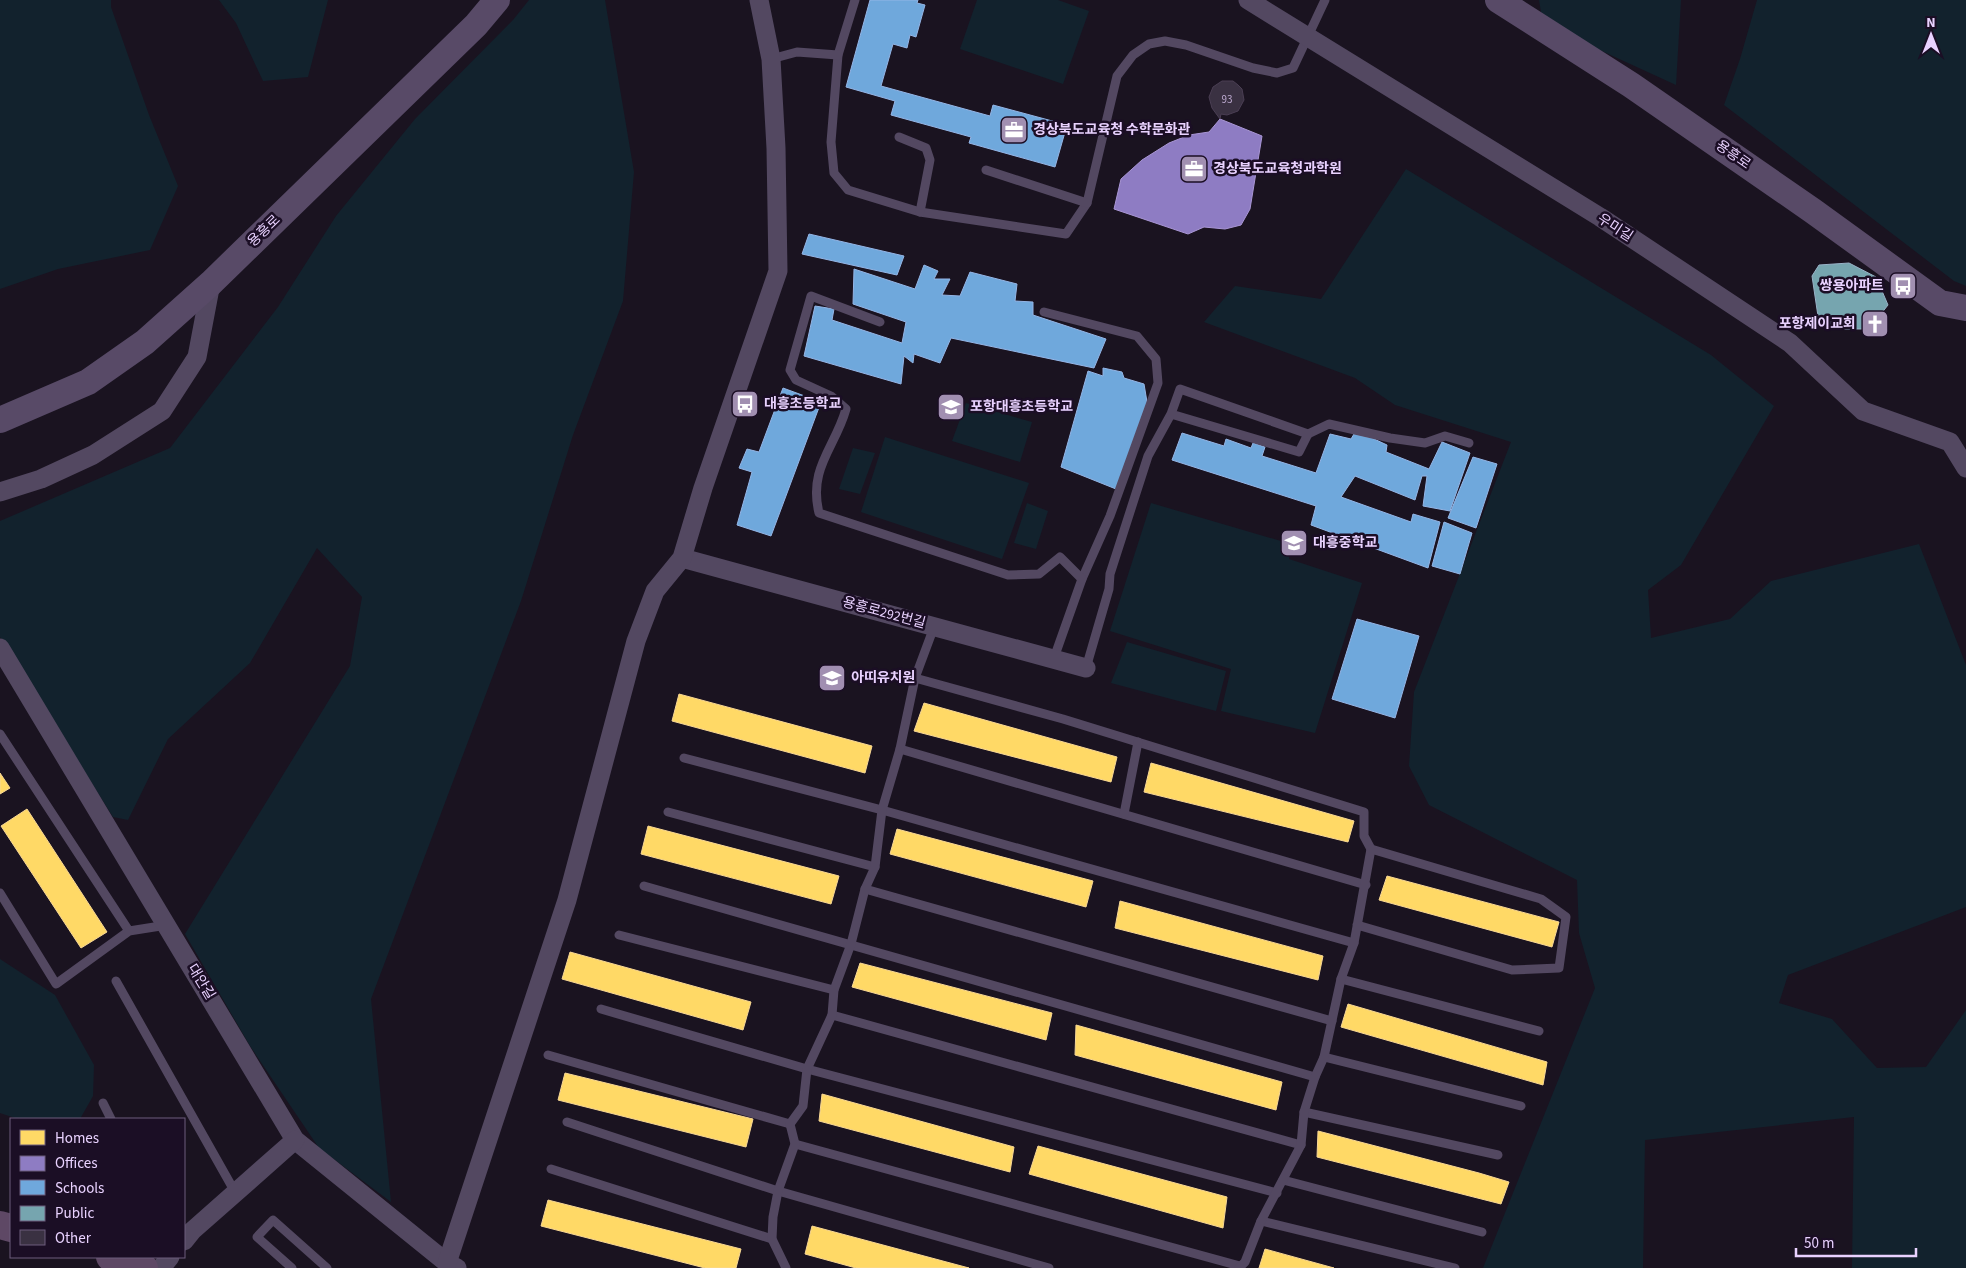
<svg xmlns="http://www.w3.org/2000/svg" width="1966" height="1268" viewBox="0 0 1966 1268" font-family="'Source Sans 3','Noto Sans KR',sans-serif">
<rect width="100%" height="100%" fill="#1a1320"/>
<!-- green -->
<g fill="#12222d">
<path d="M0 0H111V7L149 115 178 186 150 250 58 269 0 289Z"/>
<path d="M219 0H328L308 77 263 81 236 23Z"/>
<path d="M529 0H605L634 172 623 301 573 435 521 601 371 999 391 1202 319 1148 250 1046 185 934 350 666 362 597 317 548 250 663 168 739 128 820 113 817 0 637V521L170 448 278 307 336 216 415 119 513 20Z"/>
<path d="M977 0H1058L1089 11 1063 84 960 49Z"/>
<path d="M1539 0H1681L1676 85 1543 24Z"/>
<path d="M1757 0H1966V286L1954 281 1724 105 1740 59Z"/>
<path d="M1406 169 1711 355 1774 406 1681 565 1648 590 1651 638 1730 619 1771 581 1919 544 1966 665V907L1788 975 1779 1003 1832 1019 1877 1068 1926 1067 1966 1010V1268H1852L1854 1117 1645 1140 1643 1268H1483L1595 988 1579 933 1577 880 1429 805 1409 766 1414 692 1511 442 1395 405 1355 378 1204 322 1235 286 1321 299Z"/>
<path d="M966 403 1032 422 1020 462 952 441Z"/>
<path d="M885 437 1029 483 1002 559 861 512Z"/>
<path d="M853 448 875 453 860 494 839 489Z"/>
<path d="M1027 503 1048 511 1036 549 1014 543Z"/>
<path d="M1151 503 1291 544 1289 559 1362 583 1315 733 1221 711 1231 669 1110 631Z"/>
<path d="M1127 642 1226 671 1216 711 1111 683Z"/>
<path d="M0 959 55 995 94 1065 93 1096 80 1119H18L0 1113Z"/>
</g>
<!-- homes -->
<g fill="#ffd966" stroke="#f8d794">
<path d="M679 694 872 746 865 773 672 721Z"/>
<path d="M924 703 1117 757 1111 782 914 731Z"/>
<path d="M1151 763 1354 821 1348 842 1144 792Z"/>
<path d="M0 773 10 788 0 794Z"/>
<path d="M27 809 107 932 81 948 1 826Z"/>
<path d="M648 826 839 876 831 904 641 854Z"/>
<path d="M897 829 1093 881 1086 907 890 854Z"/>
<path d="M1387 876 1559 922 1552 947 1379 900Z"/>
<path d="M1120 901 1323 956 1318 980 1115 928Z"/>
<path d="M570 952 751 1002 743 1030 562 979Z"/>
<path d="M860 963 1052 1013 1046 1040 852 987Z"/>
<path d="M1348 1004 1547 1062 1543 1085 1341 1027Z"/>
<path d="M1076 1025 1282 1082 1276 1110 1075 1055Z"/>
<path d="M565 1073 753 1119 746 1147 558 1100Z"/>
<path d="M822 1094 1014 1147 1010 1172 819 1121Z"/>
<path d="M1318 1131 1479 1173 1509 1182 1501 1204 1317 1157Z"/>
<path d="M1038 1146 1227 1197 1223 1228 1029 1174Z"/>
<path d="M548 1200 741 1249 736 1268H705L541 1226Z"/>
<path d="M812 1226 969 1268H856L805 1254Z"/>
<path d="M1265 1249 1334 1268H1259Z"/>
</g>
<!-- offices -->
<path fill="#8e7cc3" stroke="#a996d5" d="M1220 119 1262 136 1250 209 1241 225 1225 229 1204 227 1188 234 1114 209 1121 179 1142 160 1169 143 1189 135 1209 132Z"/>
<!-- schools -->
<g fill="#6fa8dc" stroke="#94b5e6">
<path d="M870 0H918L917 3 925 5 916 37 910 35 907 48 893 44 881 86 990 116 993 105 1056 122 1054 129 1065 132 1055 167 969 143 971 137 891 115 895 101 846 87Z"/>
<path d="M809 234 904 256 897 275 802 254Z"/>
<path d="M924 265 938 271 934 279H950L942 295 960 296 970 272 1017 284 1015 301 1033 302V315L1106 339 1094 368 951 338 940 363 914 354 913 363 904 356 901 384 804 356 815 306 834 309 832 320 902 343 906 322 853 304 854 269 915 289Z"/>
<path d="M1103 368 1122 372 1124 378 1144 384 1147 402 1116 489 1061 467 1088 371 1103 376Z"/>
<path d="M783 388 821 402 771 536 737 525 752 472 739 468 747 449 759 452Z"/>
<path d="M1182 433 1224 446 1226 439 1251 448 1253 443 1265 447 1262 456 1316 473 1330 434 1351 439 1354 434 1372 438 1387 445 1386 452 1429 469 1442 442 1470 453 1450 511 1423 506 1427 476H1422L1415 500 1355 476 1341 497 1411 522 1413 514 1440 522 1428 568 1311 525 1316 506 1172 460Z"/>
<path d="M1473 457 1497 464 1476 528 1448 518Z"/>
<path d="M1444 522 1472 533 1460 574 1432 566Z"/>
<path d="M1357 619 1419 636 1395 718 1332 699Z"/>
</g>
<!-- public -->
<path fill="#76a5af" stroke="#98b2c7" d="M1849 263 1876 277 1888 305 1869 329H1841L1819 323 1812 276 1819 265Z"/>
<!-- building -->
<path fill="#3a3142" stroke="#4a3e53" d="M1222 81H1233L1238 85 1242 89 1244 100 1238 111 1227 115 1221 114 1220 119 1212 108 1209 97 1213 87Z"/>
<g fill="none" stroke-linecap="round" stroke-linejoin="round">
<!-- lane -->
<g stroke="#534861" stroke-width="9">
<path d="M855 0 838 55 831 142 834 173 848 190 920 212 1066 234 1087 203 1117 76 1133 55 1149 44 1165 41 1186 45 1253 68 1277 73 1293 68 1325 0"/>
<path d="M771 59 797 52 838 55"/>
<path d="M899 137 926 148 930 160 920 212"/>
<path d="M986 170 1087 203"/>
<path d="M1044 312 1137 336 1156 359 1158 383 1110 516 1082 579 1054 658"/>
<path d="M880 322 811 296 790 370 796 380 831 396 846 409C835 448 808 468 819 513L1008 575 1039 574 1060 557 1082 579"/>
<path d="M1308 434 1329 424 1390 438 1425 443 1445 436 1469 443"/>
<path d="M1086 668 1109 589 1110 574 1148 456 1171 414 1180 389 1308 434 1299 452 1171 414"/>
<path d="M915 678 1063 719 1364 812V836L1371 849"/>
<path d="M0 734 129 931"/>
<path d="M900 749 1366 885"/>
<path d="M684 758 882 810 1354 943"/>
<path d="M668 812 875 867"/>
<path d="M1124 814 1138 742"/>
<path d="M644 886 1315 1077"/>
<path d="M865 889 1332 1021"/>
<path d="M0 893 56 984 129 931 167 925"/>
<path d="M619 935 834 990"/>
<path d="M1341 979 1539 1031"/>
<path d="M116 981 235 1192"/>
<path d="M601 1009 807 1069 1277 1193"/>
<path d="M832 1015 1301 1145"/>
<path d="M548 1055 790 1124"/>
<path d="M1324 1057 1521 1106"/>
<path d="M103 1103 111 1119"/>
<path d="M1304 1112 1498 1155"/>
<path d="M567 1122 778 1191 1049 1268"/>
<path d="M795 1144 1240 1266"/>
<path d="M551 1169 772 1239"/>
<path d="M1283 1180 1482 1232"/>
<path d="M1261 1221 1455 1268"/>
<path d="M292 1268 257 1237 273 1220 327 1268"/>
<path d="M786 1268 772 1239 773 1217 778 1191 795 1144 790 1124 803 1106 807 1069 832 1015 834 990 851 944 865 889 875 867 882 810 900 749 915 678 934 627"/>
<path d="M1239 1268 1245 1262 1261 1221 1301 1145 1304 1112 1315 1077 1324 1057 1341 979 1354 943 1371 849 1541 899 1566 917 1559 968 1512 970 1357 925"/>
</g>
<!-- street -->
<g stroke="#534861" stroke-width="19">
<path d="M1248 0 1600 217 1790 343 1863 411 1950 442 1966 468"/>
<path d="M0 492 41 479 93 455 162 411 197 357 211 283"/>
<path d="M682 558 1086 668"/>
<path d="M0 648 295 1140 447 1263 457 1268"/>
<path d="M184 1241 192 1231 295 1140"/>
<path d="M447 1263 567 900 636 641 655 591 682 558 703 488 778 271 776 148 771 59 759 0"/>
<path d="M161 1268 170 1257"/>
</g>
<!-- secondary -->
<g stroke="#584a67" stroke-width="26">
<path d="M1498 0 1631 85 1813 211 1940 303 1966 308"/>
<path d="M0 420 88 382 145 342 211 283 476 25 497 0"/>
</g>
<!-- primary -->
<g stroke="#5e4865" stroke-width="28">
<path d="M0 1225 11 1228"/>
<path d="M110 1257 144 1268"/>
</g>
</g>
<!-- icons -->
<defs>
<g id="office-square" transform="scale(1.4375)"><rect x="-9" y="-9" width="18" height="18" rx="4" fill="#a18fb1" stroke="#1b0e25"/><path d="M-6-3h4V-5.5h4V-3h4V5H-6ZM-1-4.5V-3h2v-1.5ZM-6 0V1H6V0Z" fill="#fff"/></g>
<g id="bus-square" transform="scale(1.4375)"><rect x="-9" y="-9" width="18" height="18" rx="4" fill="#a18fb1" stroke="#1b0e25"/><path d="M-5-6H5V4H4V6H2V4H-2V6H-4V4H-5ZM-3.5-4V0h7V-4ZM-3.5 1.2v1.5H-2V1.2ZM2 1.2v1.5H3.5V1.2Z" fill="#fff"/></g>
<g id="church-square" transform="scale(1.4375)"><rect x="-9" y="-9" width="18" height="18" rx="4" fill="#a18fb1" stroke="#1b0e25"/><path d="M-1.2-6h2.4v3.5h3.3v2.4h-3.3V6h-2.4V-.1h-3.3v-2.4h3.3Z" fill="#fff"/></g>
<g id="school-square" transform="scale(1.4375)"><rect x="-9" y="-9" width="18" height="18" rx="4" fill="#a18fb1" stroke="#1b0e25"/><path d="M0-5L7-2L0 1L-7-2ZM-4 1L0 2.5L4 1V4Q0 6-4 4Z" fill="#fff"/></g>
</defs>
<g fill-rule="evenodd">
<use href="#office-square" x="1014" y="130"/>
<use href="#office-square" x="1194" y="169"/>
<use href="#bus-square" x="1903" y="286"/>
<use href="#church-square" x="1875" y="324"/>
<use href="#bus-square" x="745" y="404"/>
<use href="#school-square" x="951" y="407"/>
<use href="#school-square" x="1294" y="543"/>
<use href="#school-square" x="832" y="678"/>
</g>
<g text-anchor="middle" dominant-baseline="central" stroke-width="5" stroke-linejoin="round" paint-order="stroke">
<!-- number labels -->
<g font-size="11" fill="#bdaad0">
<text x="1227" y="99">93</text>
</g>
<!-- poi labels -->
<g font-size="14" font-weight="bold" fill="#e9d2ff" stroke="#1b0e25" text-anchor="start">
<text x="1033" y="130">경상북도교육청 수학문화관</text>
<text x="1213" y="169">경상북도교육청과학원</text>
<text x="1884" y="286" text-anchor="end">쌍용아파트</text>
<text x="1856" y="324" text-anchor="end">포항제이교회</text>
<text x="764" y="404">대흥초등학교</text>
<text x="970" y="407">포항대흥초등학교</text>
<text x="1313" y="543">대흥중학교</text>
<text x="851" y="678">아띠유치원</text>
</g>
<!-- street labels -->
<g font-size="14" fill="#e9d2ff" stroke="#1b0e25">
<text transform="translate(1733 155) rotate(35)">용흥로</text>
<text transform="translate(1615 228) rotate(33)">우미길</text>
<text transform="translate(264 231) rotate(-44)">용흥로</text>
<text transform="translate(884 613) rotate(15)">용흥로292번길</text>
<text transform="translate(201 982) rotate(59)">대안길</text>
</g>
</g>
<!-- legend -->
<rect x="10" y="1118" width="175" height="140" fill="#1b0e25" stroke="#6d5c7c"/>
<rect x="20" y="1130" width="25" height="15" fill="#ffd966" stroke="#6d5c7c"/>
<text x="55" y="1143" font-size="15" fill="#e9d2ff">Homes</text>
<rect x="20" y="1156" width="25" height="15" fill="#8e7cc3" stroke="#6d5c7c"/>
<text x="55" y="1168" font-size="15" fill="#e9d2ff">Offices</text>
<rect x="20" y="1180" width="25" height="15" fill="#6fa8dc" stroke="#6d5c7c"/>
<text x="55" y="1193" font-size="15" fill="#e9d2ff">Schools</text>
<rect x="20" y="1206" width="25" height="15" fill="#76a5af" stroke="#6d5c7c"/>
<text x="55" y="1218" font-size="15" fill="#e9d2ff">Public</text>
<rect x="20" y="1230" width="25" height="15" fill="#3a3142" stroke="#6d5c7c"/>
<text x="55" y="1243" font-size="15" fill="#e9d2ff">Other</text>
<!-- north arrow -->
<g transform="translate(1931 35)" stroke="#1b0e25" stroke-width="4" paint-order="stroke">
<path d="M0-4L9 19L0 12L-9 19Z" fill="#e9d2ff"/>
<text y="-8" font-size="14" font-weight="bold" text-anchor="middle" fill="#e9d2ff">N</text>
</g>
<!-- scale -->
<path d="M1796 1248v8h120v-8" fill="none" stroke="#e9d2ff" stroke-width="2.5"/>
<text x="1804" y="1248" font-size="15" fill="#e9d2ff" stroke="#1b0e25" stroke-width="4" paint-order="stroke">50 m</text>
</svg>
